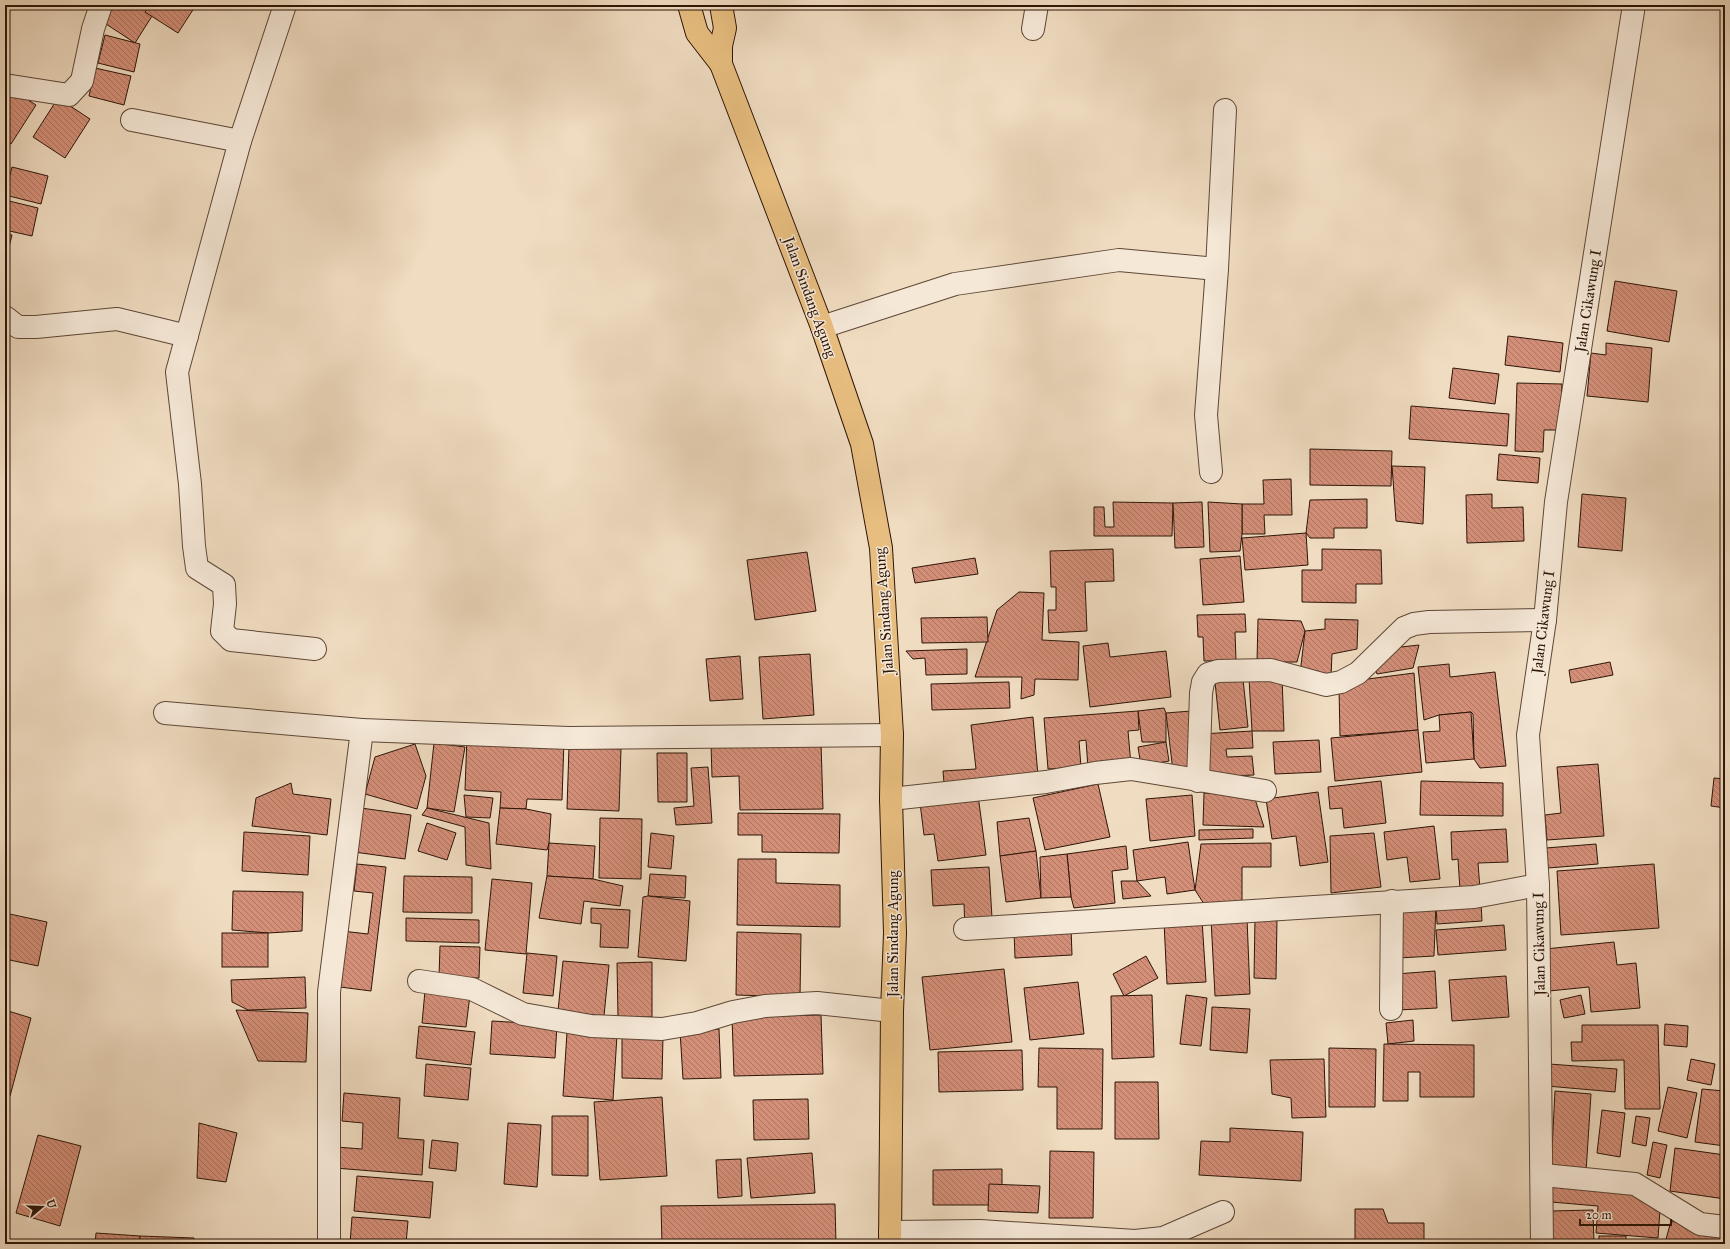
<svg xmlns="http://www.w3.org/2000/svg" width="1730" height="1249" viewBox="0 0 1730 1249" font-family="'IM FELL Great Primer',serif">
<defs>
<pattern id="building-back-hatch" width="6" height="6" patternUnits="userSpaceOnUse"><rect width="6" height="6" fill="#d48f79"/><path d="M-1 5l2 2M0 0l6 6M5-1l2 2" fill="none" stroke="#ac7461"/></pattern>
</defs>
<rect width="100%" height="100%" fill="#f0dcc1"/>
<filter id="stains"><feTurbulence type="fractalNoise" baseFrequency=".005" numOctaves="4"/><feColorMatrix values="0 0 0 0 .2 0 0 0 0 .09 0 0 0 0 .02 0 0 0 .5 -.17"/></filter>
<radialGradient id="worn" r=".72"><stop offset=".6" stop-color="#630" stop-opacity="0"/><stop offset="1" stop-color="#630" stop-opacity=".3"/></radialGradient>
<!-- building -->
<g fill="url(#building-back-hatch)" stroke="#2d1507">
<path d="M72 5H88V9Z"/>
<path d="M114 5H159L135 43 103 22Z"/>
<path d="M150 5H196L178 33 145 12Z"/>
<path d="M105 35 140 44 134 72 98 63Z"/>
<path d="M95 68 131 76 124 105 89 96Z"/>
<path d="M5 85 36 105 11 144 5 141Z"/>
<path d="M58 98 90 119 65 158 33 137Z"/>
<path d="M5 145 10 146 5 167Z"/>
<path d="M12 167 48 176 41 204 5 195Z"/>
<path d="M5 200 38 208 32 236 5 230Z"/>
<path d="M5 234 12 235 5 263Z"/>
<path d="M1615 281 1677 291 1669 342 1607 331Z"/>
<path d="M1508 336 1563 343 1560 372 1505 365Z"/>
<path d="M1606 343 1652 348 1648 402 1587 396 1591 353 1606 355Z"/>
<path d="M1453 368 1499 374 1495 404 1449 398Z"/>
<path d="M1517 383 1562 384 1560 430H1544L1543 452 1515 451Z"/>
<path d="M1411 406 1509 414 1507 446 1409 439Z"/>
<path d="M1310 449 1392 451 1391 486 1310 485Z"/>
<path d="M1499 454 1540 458 1538 483 1497 480Z"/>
<path d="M1392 466 1425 467 1423 524 1396 521Z"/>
<path d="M1291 479 1292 515H1264L1265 534H1242V504H1264L1263 480Z"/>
<path d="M1492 494V508L1523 507 1524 541 1467 543 1466 495Z"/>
<path d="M1582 494 1626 498 1622 551 1578 547Z"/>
<path d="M1367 499V528H1334V538H1310L1306 533 1310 500Z"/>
<path d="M1113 502 1173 503 1172 536H1094V507H1104L1105 527H1114Z"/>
<path d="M1202 502 1204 547 1175 548 1173 503Z"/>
<path d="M1208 502 1242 504V534L1240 551 1210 552Z"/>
<path d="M1306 533 1308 565 1245 570 1242 538Z"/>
<path d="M1113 549 1114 581 1085 582 1087 631 1049 633 1048 610H1056V587H1051L1050 551Z"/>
<path d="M1322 549 1381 550 1382 584H1356V603L1302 602V570H1322Z"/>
<path d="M807 552 816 611 755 620 747 560Z"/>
<path d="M1240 556 1244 602 1203 605 1200 559Z"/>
<path d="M975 558 978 574 915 583 912 568Z"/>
<path d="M1019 592 1044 593 1042 640 1079 642 1078 680 1035 679 1034 695 1021 699 1022 677H975L997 610Z"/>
<path d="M1245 614 1246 632H1235L1236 660 1204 661 1203 637H1198L1197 615Z"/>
<path d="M987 617 988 642 922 643 921 618Z"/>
<path d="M1258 619 1301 621 1305 631 1297 662H1257Z"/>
<path d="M1325 619 1358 620 1357 649 1332 654 1331 676 1300 674 1305 631 1325 629Z"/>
<path d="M1108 643 1110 657 1166 651 1171 697 1090 707 1083 646Z"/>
<path d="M1419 645 1413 668 1377 674 1375 667 1392 648Z"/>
<path d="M967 649V674L926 675 925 658 913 659 906 651Z"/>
<path d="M810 654 814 715 763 719 759 657Z"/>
<path d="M740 656 743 699 710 701 706 659Z"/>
<path d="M1610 662 1613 675 1571 683 1569 670Z"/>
<path d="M1449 664 1450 677 1495 672 1506 766 1480 768 1474 759 1473 714 1471 712 1439 715 1424 720 1418 667Z"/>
<path d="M1414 673 1418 730 1340 736 1339 688 1360 680Z"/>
<path d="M1282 677 1284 731H1252L1249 678Z"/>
<path d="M1243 679 1248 727 1220 730 1215 682Z"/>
<path d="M1009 682 1010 708 932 710 931 684Z"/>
<path d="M1164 708 1166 713V742H1142L1138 711Z"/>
<path d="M1138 711 1139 730 1128 731 1131 765 1088 768 1086 740 1079 741 1081 767 1048 769 1044 718Z"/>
<path d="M1191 711 1197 769 1173 771 1166 713Z"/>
<path d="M1471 712 1474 759 1426 763 1423 732 1440 731 1439 715Z"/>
<path d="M1033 717 1038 776 944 783 943 771 976 769 971 725Z"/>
<path d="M1418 730 1422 772 1335 781 1331 738Z"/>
<path d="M1252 731 1253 748 1226 749 1227 757 1252 756 1254 775 1203 777 1201 734Z"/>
<path d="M467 736 564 740 562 800 527 799 526 809 500 808 501 792 465 790Z"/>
<path d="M1319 740 1321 772 1275 774 1273 742Z"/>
<path d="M821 742 823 809 740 810 739 776 712 777 711 744Z"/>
<path d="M1166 742 1169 761 1141 766 1138 747Z"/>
<path d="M434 743 465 747 454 812 427 808Z"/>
<path d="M415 744 426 776 417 809 365 794 375 757Z"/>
<path d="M569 747 621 749 619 811 567 809Z"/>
<path d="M657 753H687V802H658Z"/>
<path d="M1598 764 1604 836 1547 840 1545 815 1561 813 1557 767Z"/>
<path d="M708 767 712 823 676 825 674 808 694 806 691 768Z"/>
<path d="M1714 778 1725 779V808L1711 806Z"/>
<path d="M1381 781 1386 823 1344 828 1342 808 1330 809 1328 787Z"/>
<path d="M1421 781 1503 783V816L1420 815Z"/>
<path d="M291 783 293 794 331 799 327 835 252 826 256 798Z"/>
<path d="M1098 784 1110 837 1045 850 1033 798Z"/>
<path d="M1318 792 1328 862 1300 866 1296 836 1272 839 1266 799Z"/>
<path d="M1204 793 1254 796 1264 827 1203 825Z"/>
<path d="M464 795 493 798 490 818 466 817Z"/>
<path d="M978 795 986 855 938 861 934 834 924 835 920 803Z"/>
<path d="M1192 795 1195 836 1150 841 1146 799Z"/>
<path d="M361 808 411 815 405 859 354 852Z"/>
<path d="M427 808 489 823 491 869 466 865 465 827 422 815Z"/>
<path d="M500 808 526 809 551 814 549 843 547 850 496 844Z"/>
<path d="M738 813 840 814 839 853 762 852V835H738Z"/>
<path d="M600 818 642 819 641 879 599 878Z"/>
<path d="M1029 818 1036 851 1000 856 997 822Z"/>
<path d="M427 823 456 833 447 860 418 851Z"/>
<path d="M1434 826 1440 879 1410 882 1407 857 1387 860 1384 832Z"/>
<path d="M1253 829V838L1199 840V830Z"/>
<path d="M1506 829 1508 862 1478 863 1480 889 1460 890 1458 859 1452 860 1451 832Z"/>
<path d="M244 832 310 836 308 875 242 871Z"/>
<path d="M651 833 674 836 671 869 648 867Z"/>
<path d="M1374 833 1381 887 1331 893 1330 836Z"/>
<path d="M1188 842 1195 890 1167 894 1165 877 1137 881 1133 850Z"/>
<path d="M549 843 595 846 593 879 547 876Z"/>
<path d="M1271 843V867H1242V907H1206L1195 890 1201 844Z"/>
<path d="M1596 844 1598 864 1548 868 1546 848Z"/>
<path d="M1126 846 1128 869 1112 871 1115 903 1074 908 1071 897 1067 854Z"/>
<path d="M1036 851 1041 898 1006 902 1000 856Z"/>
<path d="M1067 854 1071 897 1041 898 1040 857Z"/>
<path d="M738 859H776V883L840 885V927L737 925Z"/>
<path d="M357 864 386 867 371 991 340 987 342 931 368 934 373 893 354 891Z"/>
<path d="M1654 864 1659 928 1561 935 1557 871Z"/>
<path d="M989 867 992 918 965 929 964 904 933 906 931 870Z"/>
<path d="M650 874 686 876 685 898 648 896Z"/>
<path d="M404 876 472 877V913L403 912Z"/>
<path d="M547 876 593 879 623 886 620 906 584 901 581 924 539 918Z"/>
<path d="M492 879 532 883 526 954 485 950Z"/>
<path d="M1121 881H1137L1151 896 1123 899Z"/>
<path d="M233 891 303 892 302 931 268 933 232 930Z"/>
<path d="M648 896 690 901 686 961 638 957 643 897Z"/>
<path d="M1481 902 1482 921 1437 924 1436 904Z"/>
<path d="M1436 904 1434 956 1398 958 1397 906Z"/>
<path d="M591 908 630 910 628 948 600 947 601 924 591 923Z"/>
<path d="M5 913 47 922 38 966 5 959Z"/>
<path d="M406 918 479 920V943L406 941Z"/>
<path d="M1247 918 1250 994 1215 996 1211 919Z"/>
<path d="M1255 918H1277L1276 979 1254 978Z"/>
<path d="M1202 920 1206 982 1167 984 1164 922Z"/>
<path d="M1504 925 1506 950 1438 955 1436 930Z"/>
<path d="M1071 928 1072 955 1015 958 1014 931Z"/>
<path d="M737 932 801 934 800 997 736 995Z"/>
<rect x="222" y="933" width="46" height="34"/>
<path d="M1614 942 1617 965 1636 963 1640 1008 1591 1012 1589 987 1549 991 1545 949Z"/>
<path d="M440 946 480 947 479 978 439 977Z"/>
<path d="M527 953 557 956 553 996 523 993Z"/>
<path d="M1146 956 1158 978 1124 996 1113 974Z"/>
<path d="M563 961 609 965 604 1016 558 1011Z"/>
<path d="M652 962V1017H618L617 963Z"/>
<path d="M1004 969 1012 1042 930 1050 922 977Z"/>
<path d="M1435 971 1437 1008 1398 1010 1396 974Z"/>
<path d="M1506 976 1509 1017 1452 1021 1449 980Z"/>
<path d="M305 977 306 1008 248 1010 232 1002 231 980Z"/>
<path d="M1078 982 1084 1034 1030 1040 1024 988Z"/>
<path d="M425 991 470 995 466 1027 422 1023Z"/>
<path d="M1152 995 1154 1057 1112 1059 1111 996Z"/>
<path d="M1186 995 1207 998 1201 1046 1180 1044Z"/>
<path d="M1581 995 1585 1014 1564 1018 1560 1000Z"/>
<path d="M1212 1007 1250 1009 1247 1053 1210 1050Z"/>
<path d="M5 1010 31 1018 10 1096 5 1095Z"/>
<path d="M236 1010 308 1013 306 1062 258 1061Z"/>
<path d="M821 1015 823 1074 734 1076 732 1017Z"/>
<path d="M1413 1020 1414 1041 1388 1044 1386 1023Z"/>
<path d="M492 1021 557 1025 555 1058 490 1054Z"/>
<path d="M1665 1024 1688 1026 1687 1047 1664 1045Z"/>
<path d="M1582 1025H1658L1660 1109H1625L1624 1060 1572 1061 1571 1042H1582Z"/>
<path d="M419 1026 475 1032 471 1065 416 1058Z"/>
<path d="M719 1029 721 1078 683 1079 680 1031Z"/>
<path d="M567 1032 617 1035 613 1100 563 1096Z"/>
<path d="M622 1035 663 1036 662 1079 622 1078Z"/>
<path d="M1384 1044 1474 1045V1097H1420V1072H1408V1101H1383Z"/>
<path d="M1039 1048 1103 1049 1102 1129H1057V1087H1038Z"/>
<path d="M1329 1048 1376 1049 1375 1107H1329Z"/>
<path d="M1022 1050 1023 1090 939 1092 938 1052Z"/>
<path d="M1324 1059 1326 1117 1292 1118 1291 1098 1272 1094 1270 1060Z"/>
<path d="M1691 1059 1715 1064 1711 1085 1687 1080Z"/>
<path d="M426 1064 471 1068 468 1100 424 1096Z"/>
<path d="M1549 1064 1617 1069 1615 1092 1547 1086Z"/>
<path d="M1115 1082H1158L1159 1139H1115Z"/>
<path d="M1668 1087 1697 1093 1687 1138 1658 1131Z"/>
<path d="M1702 1089 1724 1091 1721 1109H1725V1146L1695 1142Z"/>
<path d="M1555 1091 1591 1094 1586 1172 1551 1170Z"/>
<path d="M344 1093 400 1098 398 1138 424 1140 422 1175 335 1168 336 1147 362 1149 363 1123 342 1121Z"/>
<path d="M662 1097 667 1176 600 1180 594 1102Z"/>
<path d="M808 1099 809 1139 754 1140 753 1100Z"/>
<path d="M1602 1110 1625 1113 1620 1157 1597 1153Z"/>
<path d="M552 1116H588V1176L552 1175Z"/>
<path d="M1636 1116 1650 1118 1646 1146 1632 1143Z"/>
<path d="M199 1123 237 1133 226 1182 197 1178Z"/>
<path d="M508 1123 541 1125 537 1187 504 1184Z"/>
<path d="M1230 1128 1303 1132 1301 1181 1199 1175 1201 1141 1230 1142Z"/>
<path d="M38 1135 81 1146 60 1226 16 1213Z"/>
<path d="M432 1140 458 1143 456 1171 429 1168Z"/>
<path d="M1653 1142 1667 1145 1660 1178 1647 1175Z"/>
<path d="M1675 1148 1725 1155V1199L1670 1191Z"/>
<path d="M1050 1151 1094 1152 1093 1218H1049Z"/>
<path d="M812 1153 815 1193 751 1198 747 1158Z"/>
<path d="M741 1159 742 1196 718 1198 716 1160Z"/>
<path d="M1002 1169V1205H933V1170Z"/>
<path d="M357 1176 433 1182 430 1218 354 1211Z"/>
<path d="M989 1184 1040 1186 1038 1213 988 1211Z"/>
<path d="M1552 1187 1661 1196 1658 1238 1596 1233 1598 1206 1551 1202Z"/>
<path d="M835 1204 836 1244H662L661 1206Z"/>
<path d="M1355 1209H1383L1388 1223H1424V1244H1355Z"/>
<path d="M1593 1210 1594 1244H1552L1551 1211Z"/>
<path d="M352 1217 408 1221 406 1244H350Z"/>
<path d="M1671 1221 1725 1234V1244L1665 1243Z"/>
<path d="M96 1233 140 1236V1244H95Z"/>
<path d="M140 1236 194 1238V1244H140Z"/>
<rect x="1599" y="1236" width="27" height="8"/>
</g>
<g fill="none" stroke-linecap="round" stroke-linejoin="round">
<!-- street casing -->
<g stroke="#5e4736" stroke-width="24">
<g id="street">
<path d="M285 5 240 141 177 372 190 484 194 546 197 568 224 585 225 604 222 631 231 640 315 649"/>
<path d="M1033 29 1037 5"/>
<path d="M5 85 69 95 82 81 93 29 101 5"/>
<path d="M132 120 240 141"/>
<path d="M5 317 18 327H36L117 319 187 336"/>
<path d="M822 327 955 284 1119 260 1217 269"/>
<path d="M1211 472 1206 415 1217 269 1225 110"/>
<path d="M165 713 362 730 569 738 892 735"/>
<path d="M1198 781 1201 693 1203 682 1208 674 1218 671 1271 670 1326 685 1341 682 1358 673 1404 628 1414 624 1429 622 1545 620"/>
<path d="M891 799 1046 782 1095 773 1131 769 1265 791"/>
<path d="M965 929 1474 897 1538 885"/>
<path d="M419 981 472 989 523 1014 591 1026 662 1029 697 1023 733 1012 765 1006 817 1003 892 1011"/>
<path d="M1391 1009 1392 901"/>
<path d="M1543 1175 1635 1184 1700 1224 1725 1227"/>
<path d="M890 1232 980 1231 1135 1241 1163 1238 1223 1212"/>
<path d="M329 1244V992L362 730"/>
<path d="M1542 1244 1538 885 1528 735 1545 620 1556 502 1634 5"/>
</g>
</g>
<!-- primary casing -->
<g stroke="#2d1507" stroke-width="24">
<g id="primary">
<path d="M689 5 697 33 721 64"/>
<path d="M721 5 725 28 721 46V64L822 327 862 444 881 548 892 735 891 799 895 933 892 1011 890 1244"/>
</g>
</g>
<!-- street -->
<use href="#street" stroke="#f5e8d7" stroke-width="22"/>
<!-- primary -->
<use href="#primary" stroke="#e8be80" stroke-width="22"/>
</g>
<g text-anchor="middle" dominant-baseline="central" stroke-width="3" stroke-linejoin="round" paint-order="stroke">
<!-- street labels -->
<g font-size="15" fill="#2d1507" stroke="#f5e8d7">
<text transform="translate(810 297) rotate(70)">Jalan Sindang Agung</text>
<text transform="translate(1588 301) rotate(-81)">Jalan Cikawung I</text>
<text transform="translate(884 611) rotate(-94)">Jalan Sindang Agung</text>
<text transform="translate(1543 622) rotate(-83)">Jalan Cikawung I</text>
<text transform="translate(893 934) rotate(-90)">Jalan Sindang Agung</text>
<text transform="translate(1539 944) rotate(-91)">Jalan Cikawung I</text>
</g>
</g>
<!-- margin -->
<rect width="1730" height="1249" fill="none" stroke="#f0dcc1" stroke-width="20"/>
<rect x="6" y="6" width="1718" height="1237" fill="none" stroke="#2d1507" stroke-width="2"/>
<rect x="10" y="10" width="1710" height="1229" fill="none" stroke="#2d1507"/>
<!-- north arrow -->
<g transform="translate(42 1207) rotate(71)" stroke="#f5e8d7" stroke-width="3" paint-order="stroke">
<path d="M0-3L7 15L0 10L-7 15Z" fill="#2d1507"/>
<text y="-6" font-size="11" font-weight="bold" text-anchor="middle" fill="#2d1507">U</text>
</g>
<!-- scale -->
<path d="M1580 1219v6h91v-6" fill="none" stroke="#2d1507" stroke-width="2"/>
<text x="1586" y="1219" font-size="12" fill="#2d1507" stroke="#f5e8d7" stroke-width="3" paint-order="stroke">20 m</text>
<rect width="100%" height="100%" filter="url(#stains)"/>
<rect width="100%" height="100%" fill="url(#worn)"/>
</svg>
